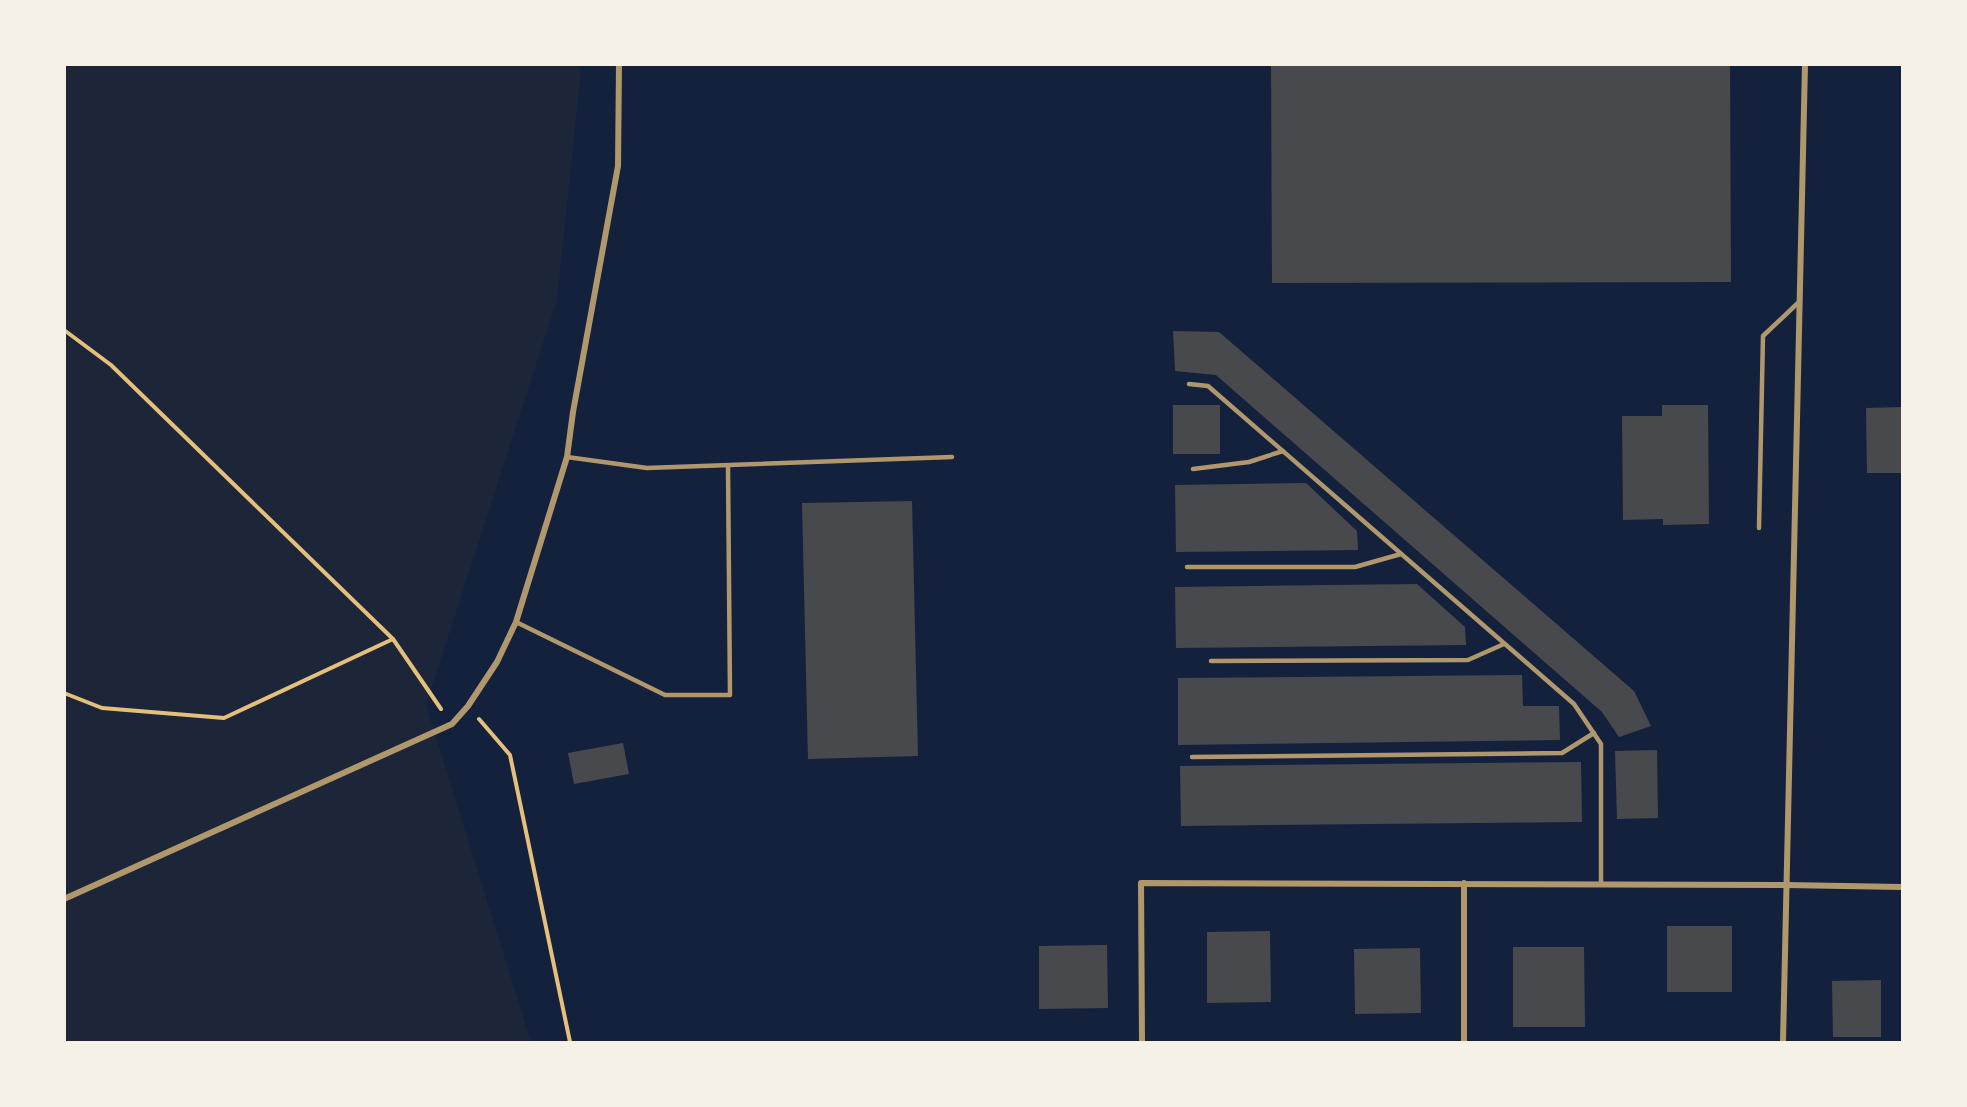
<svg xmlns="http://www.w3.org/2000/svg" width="1967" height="1107" viewBox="0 0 1967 1107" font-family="Literata,serif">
<rect width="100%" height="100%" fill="#14213d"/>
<!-- green -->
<path fill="#1d2539" d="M577 64 581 71 557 300 426 705 531 1042H65L64 65Z"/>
<!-- building -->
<g fill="#48494c">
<path d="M1271 64H1730L1731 282 1272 283Z"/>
<path d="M1173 331 1219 332 1634 691 1651 726 1619 737 1602 712 1216 375 1175 371Z"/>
<rect x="1173" y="405" width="47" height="49"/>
<path d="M1662 405H1708L1709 524 1663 525V519L1623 520 1622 416H1662Z"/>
<path d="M1902 407V473H1867L1866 408Z"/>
<path d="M1306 483 1357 531 1358 550 1176 552 1175 485Z"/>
<path d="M912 501 918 756 808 759 802 503Z"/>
<path d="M1417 584 1465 627 1466 645 1176 648 1175 587Z"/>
<path d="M1522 675 1523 706H1559L1560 740 1178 745V678Z"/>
<path d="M623 743 629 774 574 784 568 753Z"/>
<path d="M1657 750 1658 818 1617 819 1615 751Z"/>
<path d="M1581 762 1582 822 1181 826 1180 766Z"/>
<rect x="1667" y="926" width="65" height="66"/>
<path d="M1270 931 1271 1002 1207 1003V932Z"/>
<path d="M1107 945 1108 1008 1039 1009V946Z"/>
<path d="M1513 947H1584L1585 1027H1513Z"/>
<path d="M1420 948 1421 1013 1355 1014 1354 949Z"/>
<path d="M1881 980V1037H1833L1832 981Z"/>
</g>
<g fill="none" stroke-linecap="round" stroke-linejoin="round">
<!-- path -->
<g stroke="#e5c07b" stroke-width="4">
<path d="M64 330 111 365 393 639"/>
<path d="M64 693 102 708 224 718 393 639 441 709"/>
<path d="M479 719 510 755 570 1042"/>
</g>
<!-- service -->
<g stroke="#b1986c" stroke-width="4.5">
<path d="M1189 384 1208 386 1574 704 1601 744V884"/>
<path d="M567 457 647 468 952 457"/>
<path d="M1193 469 1249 462 1283 451"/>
<path d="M1759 528 1763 336 1800 301"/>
<path d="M1187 567H1355L1401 554"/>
<path d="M516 622 665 695H730L728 466"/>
<path d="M1211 661 1468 660 1504 644"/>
<path d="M1192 757 1562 753 1594 733"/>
</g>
<!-- minor -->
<g stroke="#b1986c" stroke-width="6">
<path d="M1464 883V1042"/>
<path d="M64 899 452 724 468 706 497 662 516 622 567 457 573 412 618 166 619 64"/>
<path d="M1142 1042 1141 883 1786 885 1902 887"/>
<path d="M1783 1042 1805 64"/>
</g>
</g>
<!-- border -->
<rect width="1967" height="1107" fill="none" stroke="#f6f1e7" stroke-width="132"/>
</svg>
